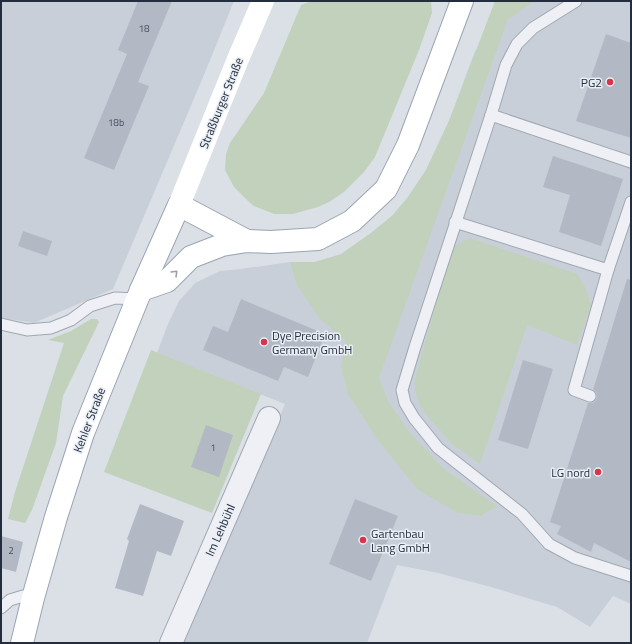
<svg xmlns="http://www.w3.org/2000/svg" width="632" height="644" viewBox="0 0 632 644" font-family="'Titillium Web',sans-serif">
<rect width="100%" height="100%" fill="#dbe0e7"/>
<!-- built -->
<g fill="#c9cfd9">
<path d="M1 1H234L204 75 113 289 34 323 1 318Z"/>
<path d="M536 1H631V604L613 596 590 627 557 607 491 587 438 573 397 565 367 643H184L285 404 157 353 168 324 179 301 195 283 220 271 241 269 290 262H314L341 255 371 233 393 215 408 197 426 170 449 121 475 51 508 18Z"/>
</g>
<!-- green -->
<g fill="#c1d1bc">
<path d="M312 1H431L432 13 419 50 375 157 364 172 344 192 329 202 318 207 293 214H274L254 206 248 201 234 187 225 170 226 154 230 143 264 93 301 5Z"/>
<path d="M495 1H536L508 19 379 378 388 401 410 433 444 469 497 506 481 516 458 513 418 490 377 439 348 394 341 366 346 341 320 319 297 285 290 262H315L341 254 371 233 393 215 408 197 426 170 449 121Z"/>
<path d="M470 238 577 274 585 287 591 305 577 345 527 325 480 464 452 444 430 419 420 406 416 393 414 383 451 249 460 243Z"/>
<path d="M91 319H97L99 322 63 396 56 443 32 510 25 523 8 519 15 492 64 343 48 340 71 331Z"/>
<path d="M151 350 261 394 212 513 104 472Z"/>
</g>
<!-- building -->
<g fill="#b2b9c4">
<path d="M138 1H172L138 82 149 86 114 170 84 158 127 54 118 50Z"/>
<path d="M606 34 631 43V138L576 121Z"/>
<path d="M553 156 623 179 601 246 559 232 570 195 543 187Z"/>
<path d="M23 231 52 241 47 256 18 246Z"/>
<path d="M627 279 631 280V562L594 543 591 552 557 534 561 526 550 522 588 403H592L594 402 597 398V395L596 392 593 390Z"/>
<path d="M241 299 325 334 308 377 284 367 278 381 203 350 213 326 228 332Z"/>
<path d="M523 360 553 369 528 449 498 440Z"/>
<path d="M206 425 233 435 219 477 191 467Z"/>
<path d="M355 499 398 516 371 581 329 564Z"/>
<path d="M140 504 184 521 171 556 157 551 143 596 115 588 129 541 127 539Z"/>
<path d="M1 536 23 542 16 572 1 568Z"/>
</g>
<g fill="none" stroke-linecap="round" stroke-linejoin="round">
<!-- service casing -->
<g stroke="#a0a7b1" stroke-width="13">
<g id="service">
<path d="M576 1 533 28 517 44 506 65 491 115 415 347 402 390 405 403 414 418 438 448 522 514 549 544 575 558 631 576"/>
<path d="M491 115 631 162"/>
<path d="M455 222 608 270"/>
<path d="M1 324 27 330 51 328 71 320 90 306 115 298 138 299"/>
<path d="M590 396 574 390 608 270 631 202"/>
<path d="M1 608 10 600 23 596 33 598"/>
</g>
</g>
<!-- minor casing -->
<g stroke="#a0a7b1" stroke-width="24">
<path id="minor" d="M171 643 269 418"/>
</g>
<!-- primary casing -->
<g stroke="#9aa4b3" stroke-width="24">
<g id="primary">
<path d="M141 290 167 281 191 257 222 245 247 241 271 242 318 239 352 221 386 189 408 145 462 1"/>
<path d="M22 643 33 598 56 517 83 433 141 290 179 205 247 241"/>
</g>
</g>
<!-- service -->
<use href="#service" stroke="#eef0f5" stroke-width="11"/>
<!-- minor -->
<use href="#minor" stroke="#eef0f5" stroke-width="22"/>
<!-- secondary -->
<path stroke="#fff" stroke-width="22" d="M179 205 238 59 263 1"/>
<!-- primary -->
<use href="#primary" stroke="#fff" stroke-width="22"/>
</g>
<!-- one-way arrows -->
<defs><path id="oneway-chevron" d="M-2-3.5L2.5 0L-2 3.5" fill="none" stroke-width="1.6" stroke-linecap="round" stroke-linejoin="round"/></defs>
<use stroke="#9ca0a8" href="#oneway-chevron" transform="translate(175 273) rotate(-45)"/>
<!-- markers -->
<g fill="#d8344b" stroke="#eaeff5" stroke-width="1.5">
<circle cx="610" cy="82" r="4"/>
<circle cx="264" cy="342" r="4"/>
<circle cx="598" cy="472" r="4"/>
<circle cx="363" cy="540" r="4"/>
</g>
<g text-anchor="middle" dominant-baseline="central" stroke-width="3" stroke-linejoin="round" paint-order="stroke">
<!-- number labels -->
<g font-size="10" fill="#485060">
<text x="144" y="28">18</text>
<text x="116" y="122">18b</text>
<text x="213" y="447">1</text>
<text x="11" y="550">2</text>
</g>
<!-- poi labels -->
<g font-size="12" fill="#242d3e" stroke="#eaeff5" text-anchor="end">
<text x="602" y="82">PG2</text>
<text x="272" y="335" text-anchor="start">Dye Precision<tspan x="272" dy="14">Germany GmbH</tspan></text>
<text x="590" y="472">LG nord</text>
<text x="371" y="533" text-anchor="start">Gartenbau<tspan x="371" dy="14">Lang GmbH</tspan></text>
</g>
<!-- street labels -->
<g font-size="12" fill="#242d3e" stroke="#eaeff5">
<text transform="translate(221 103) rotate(-68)">Straßburger Straße</text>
<text transform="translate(89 420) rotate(-69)">Kehler Straße</text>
<text transform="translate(220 530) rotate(-66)">Im Lehbühl</text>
</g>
</g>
<!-- border -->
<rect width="632" height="644" fill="none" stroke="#242d3e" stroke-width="4"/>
</svg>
